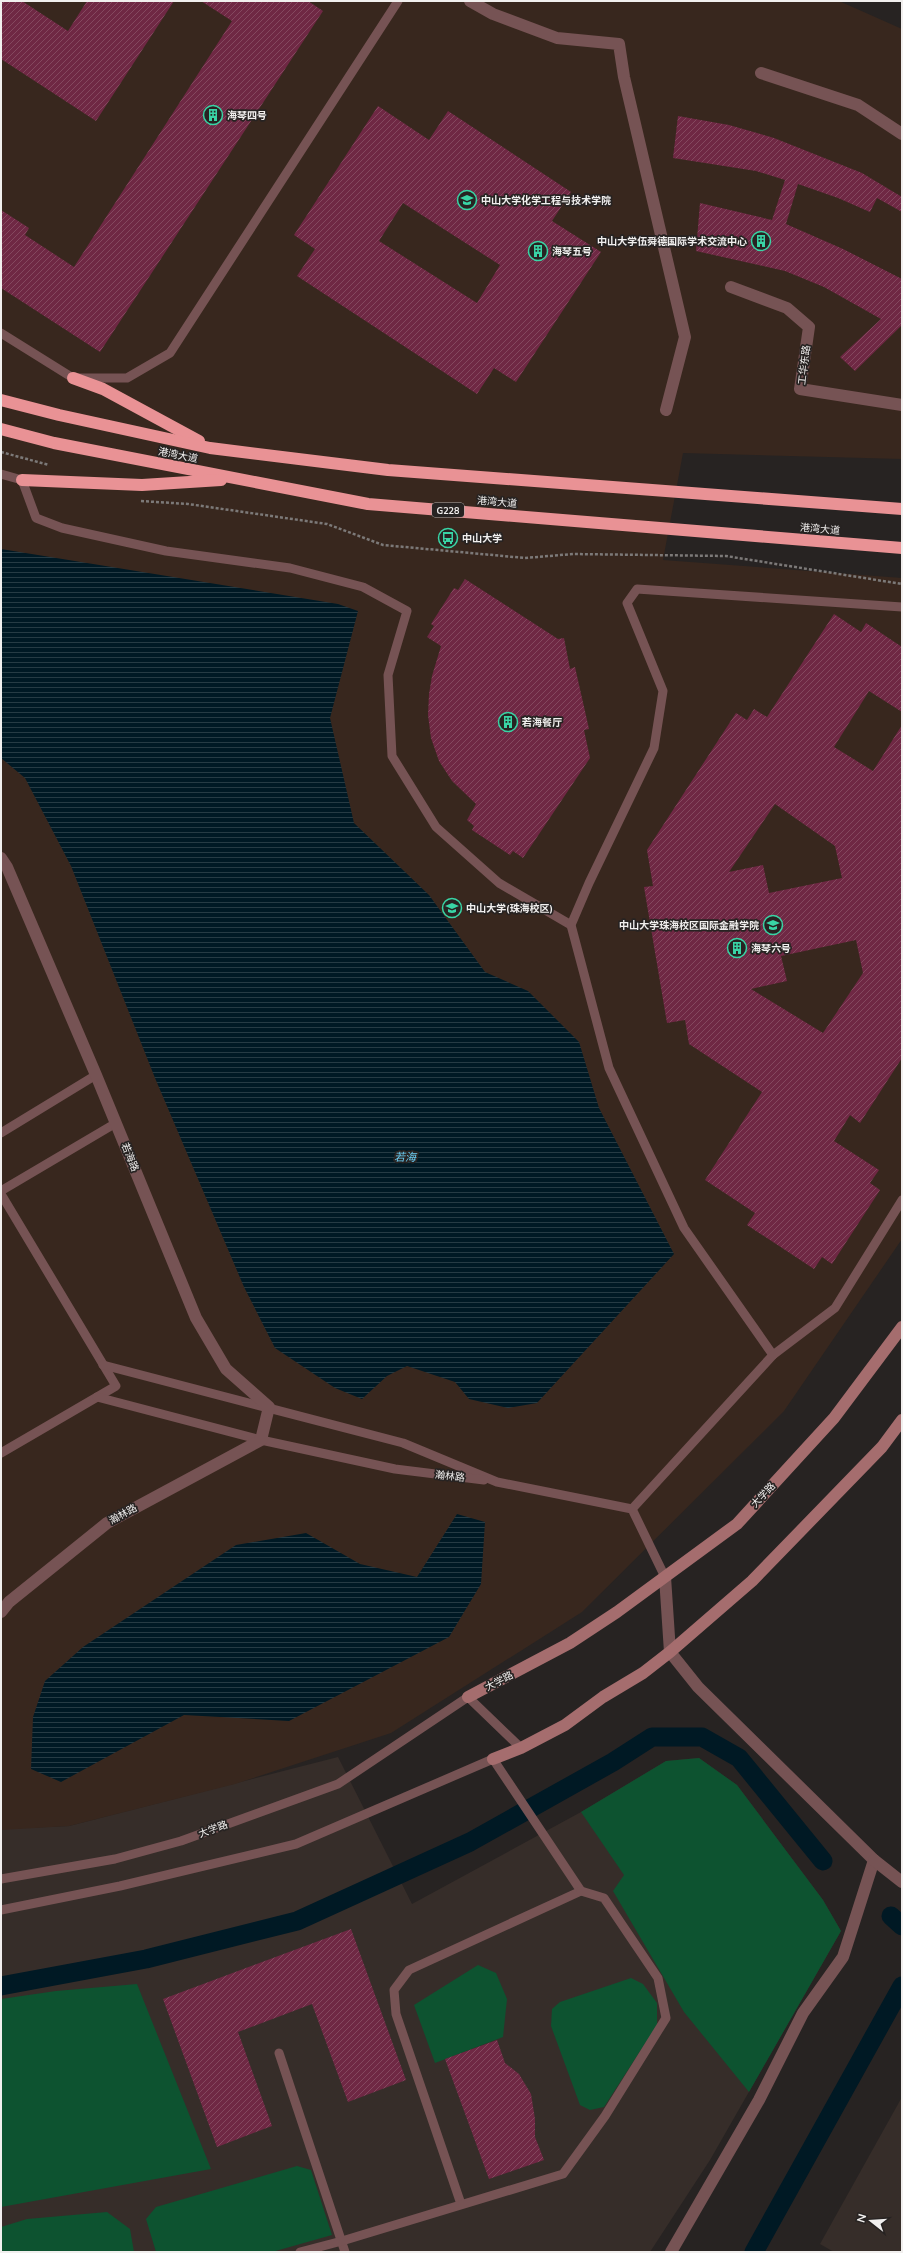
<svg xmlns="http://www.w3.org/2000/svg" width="903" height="2253" viewBox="0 0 903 2253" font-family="Mulish,'Noto Sans SC',sans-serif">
<defs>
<pattern id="water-rules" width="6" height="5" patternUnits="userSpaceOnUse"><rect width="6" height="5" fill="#001924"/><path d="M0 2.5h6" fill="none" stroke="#263b44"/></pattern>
<pattern id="building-hatch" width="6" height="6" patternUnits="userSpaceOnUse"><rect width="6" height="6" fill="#6f2844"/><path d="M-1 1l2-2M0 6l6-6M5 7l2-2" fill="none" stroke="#84485f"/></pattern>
</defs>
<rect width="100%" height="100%" fill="#272322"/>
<!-- built -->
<g fill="#362d29">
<path d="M338 1757 412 1904 581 1812 666 1761 699 1758 737 1785 823 1900 841 1931 710 2160 650 2252H1V1829L69 1826Z"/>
<path d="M902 2097V2252H834L820 2244Z"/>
</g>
<!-- education -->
<path fill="#38271e" d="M1 1H839L902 29V459L683 453 663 560 902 578V1239L784 1411 582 1612 391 1733 235 1784 69 1826 1 1830Z"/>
<!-- green -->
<g fill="#0d5330">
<path d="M699 1758 737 1785 823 1900 841 1931 749 2092 684 2012 613 1891 624 1875 581 1812 666 1761Z"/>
<path d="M478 1965 496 1973 507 1999 503 2037 435 2063 414 2005Z"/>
<path d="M631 1978 643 1984 657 2003V2025L604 2107 590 2110 580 2105 551 2026 552 2009 560 2002Z"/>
<path d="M137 1984 211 2169 1 2207V1999L56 1991Z"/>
<path d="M297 2166 311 2170 332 2235 272 2252H156L146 2219 156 2207Z"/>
<path d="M107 2212 130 2229 134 2252H1V2227L27 2219Z"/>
</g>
<!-- water -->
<g fill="url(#water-rules)">
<path d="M1 549 338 604 358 611 330 718 354 823 429 895 485 972 528 991 579 1042 599 1108 674 1254 537 1403 508 1408 469 1399 455 1382 407 1366 387 1376 362 1399 335 1388 275 1348 244 1287 155 1078 71 866 25 778 1 758Z"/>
<path d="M457 1514 485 1522 481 1584 449 1637 289 1721 184 1715 61 1782 31 1769 33 1717 45 1681 83 1647 236 1545 306 1533 360 1564 417 1577Z"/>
</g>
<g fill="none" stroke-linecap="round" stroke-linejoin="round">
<!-- canal -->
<g stroke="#001924" stroke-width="19">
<path d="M891 1916 902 1926"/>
<path d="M1 1986 146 1959 297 1921 470 1842 613 1762 652 1737H702L739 1758 823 1861"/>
<path d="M754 2252 902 1986"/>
</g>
</g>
<!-- building -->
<g fill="url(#building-hatch)" fill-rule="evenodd">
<path d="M1 1H22L68 31 87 1H174L96 121 1 59Z"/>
<path d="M201 1H308L323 11 100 352 1 288V210L29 228 25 235 74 267 232 21Z"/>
<path d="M378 106 429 140 448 111 571 192 552 221 601 252 516 382 494 368 477 394 297 276 315 249 294 235ZM403 203 500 265 477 303 379 241Z"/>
<path d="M678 116 729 125 774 138 862 173 902 197V212L877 198 870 212 838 198 798 184 786 224 843 249 902 279V325L855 371 840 357 881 319 824 287 785 271 696 251 700 203 772 220 785 180 756 171 673 158Z"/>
<path d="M465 579 558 639 564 638 570 669 575 667 589 729 584 730 590 758 523 858 513 851 510 855 472 830 474 826 467 820 476 804 452 781 439 761 431 738 428 715 429 694 432 676 441 646 427 637 434 626 431 624 454 588 458 590Z"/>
<path d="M834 614 861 632 866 623 902 647V712L869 691 834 747 873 771 902 725V1058L860 1123 850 1115 834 1141 879 1170 870 1183 880 1190 832 1264 822 1257 814 1269 747 1225 755 1213 705 1180 762 1092 689 1044 685 1020 667 1023 644 887 653 886 647 850 736 713 747 720 754 709 767 717ZM775 804 835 846 842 878 769 893 763 865 729 872ZM856 940 863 973 823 1033 751 989 787 981 781 956Z"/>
<path d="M351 1929 406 2080 348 2102 312 2004 238 2032 272 2126 217 2147 163 1999Z"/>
<path d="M497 2040 505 2063 519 2074 531 2094 535 2119V2137L544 2160 489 2179 445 2059Z"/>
</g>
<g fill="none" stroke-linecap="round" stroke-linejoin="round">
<!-- path -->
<g stroke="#7c7978" stroke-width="2.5" stroke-dasharray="3 2" stroke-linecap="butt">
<path d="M1 452 49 465"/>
<path d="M141 501 188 504 327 524 383 545 525 558 573 554 726 556 902 584"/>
</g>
<!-- lane -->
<g stroke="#765354" stroke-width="9">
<path d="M1 333 73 378H127L170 353 398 1"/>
<path d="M1 474 22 480 36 518 62 528 166 551 290 568 363 587 407 611 388 675 392 756 436 827 499 883 571 925"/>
<path d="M1 1133 96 1075"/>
<path d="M1 1191 116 1123"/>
<path d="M1 1194 116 1386 1 1453"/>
<path d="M773 1355 684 1228 609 1068 571 925 589 883 654 748 663 691 627 603 637 589 902 607"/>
<path d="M103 1365 403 1443 497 1482 632 1509 665 1577"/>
<path d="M97 1397 261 1440 395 1469 484 1480"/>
<path d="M632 1509 773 1355 835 1308 902 1200"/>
<path d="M1 1879 115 1859 181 1841 338 1784 468 1697 521 1748"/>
<path d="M1 1910 120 1886 296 1844 493 1759 581 1891 409 1970 394 1990 396 2014 461 2204"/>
<path d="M279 2053 345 2252"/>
<path d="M300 2252 342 2241 563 2174 605 2116 666 2018 658 1978 604 1898 581 1891"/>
</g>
<!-- street -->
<g stroke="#765354" stroke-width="12">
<path d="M470 1 493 14 557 38 619 44 624 77 685 337 666 410"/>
<path d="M761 73 858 105 902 134"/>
<path d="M731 287 787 308 809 327 800 389 902 405"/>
<path d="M1 858 7 867 96 1075 196 1318 226 1369 269 1407 261 1440 107 1523 9 1602 1 1612"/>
<path d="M665 1577 670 1652 698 1687 874 1860 843 1957 803 2013 759 2100 671 2252"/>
<path d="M874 1860 902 1882"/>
</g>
<!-- secondary -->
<g stroke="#a56d6e" stroke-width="12">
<path d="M468 1697 570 1643 617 1612 737 1524 834 1418 902 1327"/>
<path d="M493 1759 521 1748 565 1725 603 1697 643 1673 670 1652 752 1581 882 1447 902 1420"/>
</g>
<!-- highway -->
<g stroke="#e99295" stroke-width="12">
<path d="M73 378 103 389 199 441"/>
<path d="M1 400 59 415 210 448 388 470 902 509"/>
<path d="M1 429 54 443 368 504 902 548"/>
<path d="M22 480 142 485 221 480"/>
</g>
</g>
<!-- icons -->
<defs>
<g id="building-ring" transform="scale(1)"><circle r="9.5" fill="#272322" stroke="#39d4a5" stroke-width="1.5"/><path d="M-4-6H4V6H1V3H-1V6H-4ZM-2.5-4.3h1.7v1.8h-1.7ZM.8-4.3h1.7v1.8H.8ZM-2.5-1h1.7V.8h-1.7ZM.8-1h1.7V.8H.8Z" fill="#39d4a5"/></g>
<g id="university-ring" transform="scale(1)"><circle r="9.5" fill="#272322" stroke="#39d4a5" stroke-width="1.5"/><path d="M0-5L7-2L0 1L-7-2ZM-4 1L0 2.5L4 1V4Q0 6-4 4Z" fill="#39d4a5"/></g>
<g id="bus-ring" transform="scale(1)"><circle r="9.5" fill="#272322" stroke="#39d4a5" stroke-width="1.5"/><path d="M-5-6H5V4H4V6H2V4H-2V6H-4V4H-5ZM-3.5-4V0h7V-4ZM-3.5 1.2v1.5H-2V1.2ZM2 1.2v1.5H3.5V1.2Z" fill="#39d4a5"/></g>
</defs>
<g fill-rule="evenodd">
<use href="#building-ring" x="213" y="115"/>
<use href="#university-ring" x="467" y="200"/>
<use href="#building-ring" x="761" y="241"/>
<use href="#building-ring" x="538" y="251"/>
<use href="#bus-ring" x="448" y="538"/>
<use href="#building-ring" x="508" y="722"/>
<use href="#university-ring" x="452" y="908"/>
<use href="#university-ring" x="773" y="925"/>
<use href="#building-ring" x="737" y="948"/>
</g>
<g text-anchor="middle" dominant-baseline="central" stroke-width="3.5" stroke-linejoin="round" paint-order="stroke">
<!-- shield labels -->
<rect fill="#272322" stroke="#b4b2b1" stroke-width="1" x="432" y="503" width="32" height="14" rx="3"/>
<g font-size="9" font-weight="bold" fill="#f1efee">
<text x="448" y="510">G228</text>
</g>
<!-- poi labels -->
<g font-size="10" font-weight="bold" fill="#f1efee" stroke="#272322" text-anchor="start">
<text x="227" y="115">海琴四号</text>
<text x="481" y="200">中山大学化学工程与技术学院</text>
<text x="747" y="241" text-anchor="end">中山大学伍舜德国际学术交流中心</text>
<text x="552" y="251">海琴五号</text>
<text x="462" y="538">中山大学</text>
<text x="522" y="722">若海餐厅</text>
<text x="466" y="908">中山大学(珠海校区)</text>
<text x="759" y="925" text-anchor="end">中山大学珠海校区国际金融学院</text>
<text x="751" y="948">海琴六号</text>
</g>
<!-- street labels -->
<g font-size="10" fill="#f1efee" stroke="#272322">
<text transform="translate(804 365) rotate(-83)">工华东路</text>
<text transform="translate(178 455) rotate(11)">港湾大道</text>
<text transform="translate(497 502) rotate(5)">港湾大道</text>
<text transform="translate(820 529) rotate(5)">港湾大道</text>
<text transform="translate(130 1157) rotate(68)">若海路</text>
<text transform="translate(450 1476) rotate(7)">瀚林路</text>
<text transform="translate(763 1495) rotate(-47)">大学路</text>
<text transform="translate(123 1514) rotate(-29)">瀚林路</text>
<text transform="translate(499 1681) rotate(-27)">大学路</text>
<text transform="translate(213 1829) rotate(-20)">大学路</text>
</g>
<!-- water labels -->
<g font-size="11" font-style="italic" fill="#6bcef4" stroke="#272322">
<text x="405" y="1157">若海</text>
</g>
</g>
<!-- border -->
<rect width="903" height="2253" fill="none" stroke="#f1efee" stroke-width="4"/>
<!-- north arrow -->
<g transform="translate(871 2221) rotate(287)" stroke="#272322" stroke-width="3" paint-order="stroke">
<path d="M0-3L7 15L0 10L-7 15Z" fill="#f1efee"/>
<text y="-6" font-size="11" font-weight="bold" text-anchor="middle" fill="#f1efee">N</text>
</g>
</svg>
